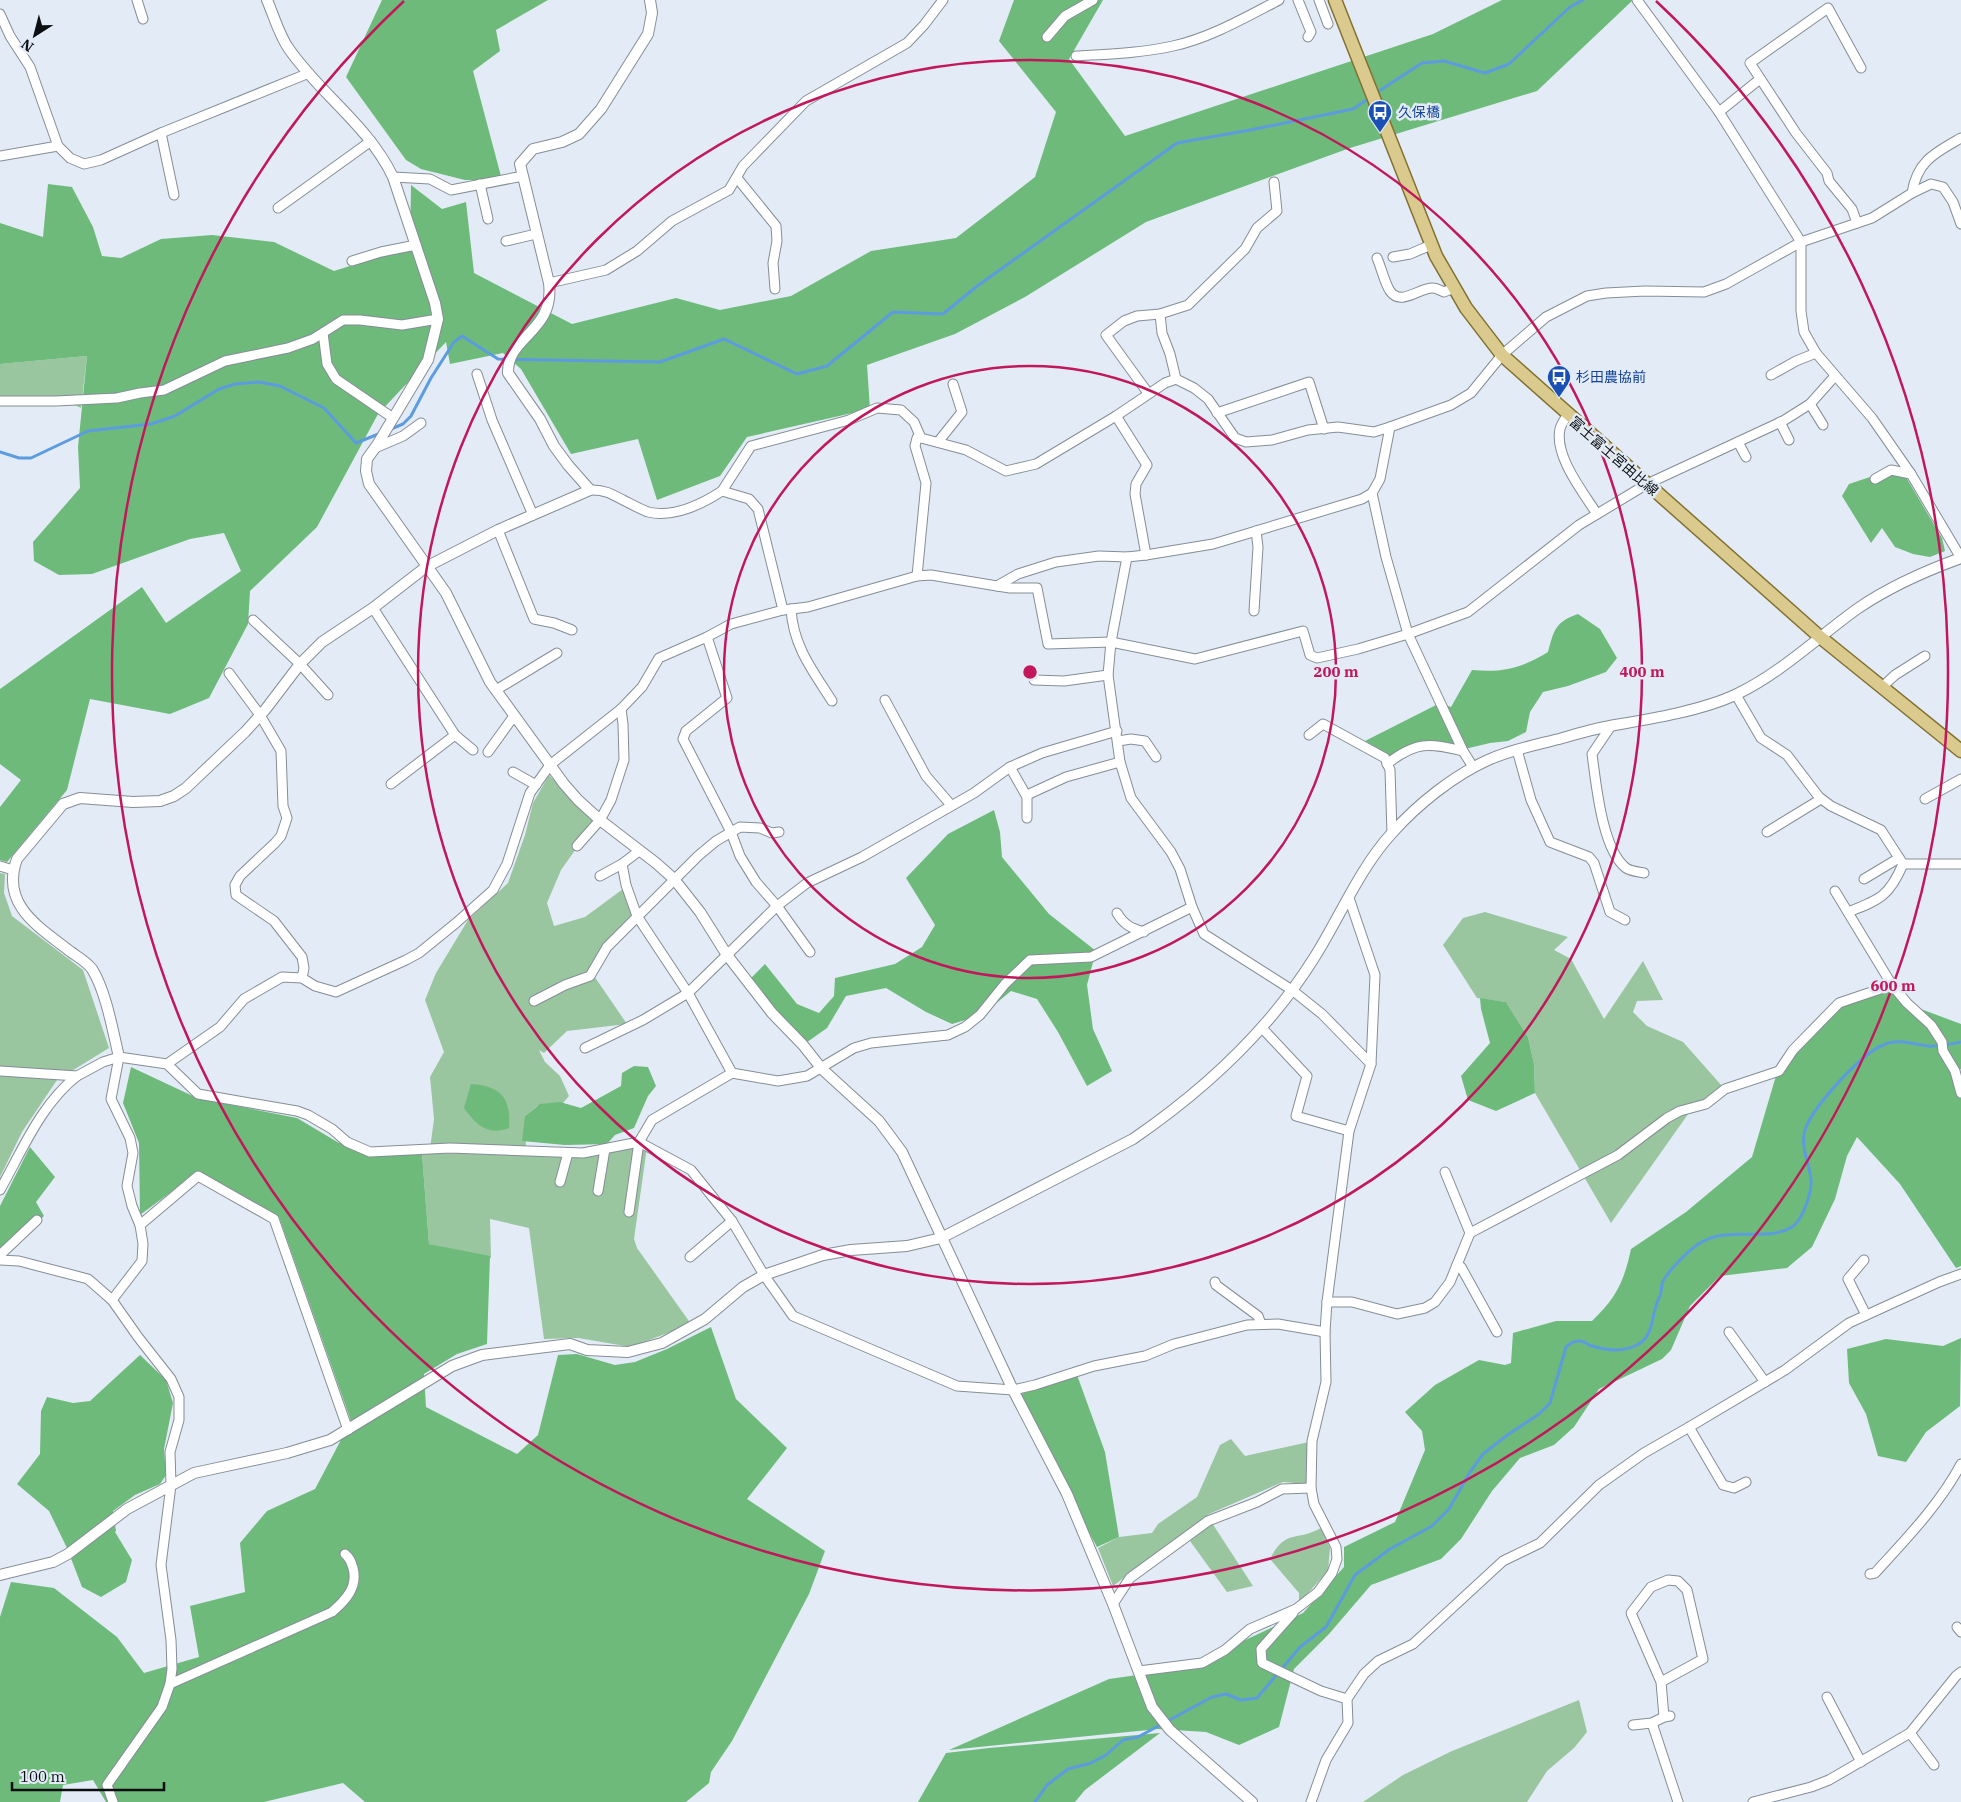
<svg xmlns="http://www.w3.org/2000/svg" width="1961" height="1802" viewBox="0 0 1961 1802" font-family="'IBM Plex Serif','Noto Sans JP',serif">
<rect width="100%" height="100%" fill="#e3ecf6"/>
<!-- green -->
<g fill="#99c59f">
<path d="M87 356 81 408 62 399H0V364Z"/>
<path d="M549 775 595 822 561 870 547 903 554 926 585 917 623 889 638 919 592 973 627 1024 567 1031 544 1053 539 1050 545 1062 560 1076 569 1096 563 1103 537 1106 525 1116 526 1146 430 1149 434 1119 430 1077 444 1052 425 1000 436 973 468 920 508 883 525 835 533 803Z"/>
<path d="M0 873 5 874 4 893 12 916 83 970 109 1048 57 1080 22 1132 0 1177Z"/>
<path d="M1485 912 1568 937 1554 950 1571 959 1604 1019 1643 961 1663 1000 1637 1001 1633 1012 1647 1026 1683 1042 1722 1086 1691 1110 1611 1223 1535 1093 1534 1064 1528 1037 1506 1002 1477 998 1443 945 1463 918Z"/>
<path d="M629 1142 647 1147 634 1239 637 1248 691 1324 631 1347 578 1338 544 1339 529 1228 490 1219 491 1258 429 1244 422 1154 545 1152Z"/>
<path d="M1231 1439 1245 1456 1309 1442 1307 1484 1283 1482 1209 1514 1113 1586 1098 1548 1119 1537 1152 1533 1158 1524 1197 1497 1220 1445Z"/>
<path d="M1212 1523 1253 1586 1227 1592 1190 1541Z"/>
<path d="M1321 1528 1330 1548 1328 1571 1299 1603V1593L1270 1559C1286 1528 1296 1542 1321 1528Z"/>
<path d="M1579 1700 1587 1732 1574 1748 1547 1771 1527 1802H1363L1403 1775 1452 1751Z"/>
</g>
<!-- forest -->
<g fill="#6eba7b">
<path d="M382 0H548L496 30 500 51 473 71 502 180H465L421 169 406 160 346 77Z"/>
<path d="M1014 0H1103L1069 59 1125 136 1433 34 1502 0H1633L1537 91 1350 148 1146 222 1025 297 955 334 867 365 870 409 747 437 720 476 657 500 638 439 571 454 521 369 503 353 450 364 446 342 378 414 317 527 250 591 248 624 209 698 170 714 90 699 67 790 7 862 0 860V807L21 780 0 764V689L142 587 166 623 241 571 224 533 190 539 92 574 59 575 34 561 33 542 80 488 78 447 87 356 0 364V223L43 237 48 184 72 187 93 227 102 256 121 258 161 239 212 235 274 242 334 271 410 247 411 185 442 209 466 202 474 273 572 324 676 298 720 310 791 296 871 251 956 238 1035 177 1056 112 999 41Z"/>
<path d="M1900 467 1942 538 1945 551 1930 557 1913 554 1895 547 1882 528 1871 543 1842 496 1849 484Z"/>
<path d="M1578 614 1600 629 1617 658 1606 672 1568 686 1543 692 1530 712 1526 732 1508 741 1490 743 1469 748 1437 746 1397 757 1389 755 1365 741 1440 703 1451 707 1472 670C1503 673 1522 668 1548 652 1554 630 1555 622 1578 614Z"/>
<path d="M994 810 1000 832 1002 857 1049 914 1096 951 1087 985 1093 1029 1112 1071 1087 1086 1058 1032 1037 999 1011 991 982 1015 952 1024 926 1012 886 988 846 996 827 1028 803 1045 750 979 765 964 797 1004 819 1013 834 996 835 978 895 964 922 947 935 925 906 878 948 834Z"/>
<path d="M1889 988 1902 1002 1961 1024V1069L1955 1072 1961 1092V1266L1956 1268 1900 1184 1857 1137 1847 1156 1835 1199 1812 1247 1787 1268 1720 1276 1690 1306 1671 1350 1662 1359 1599 1389 1574 1427 1554 1445 1520 1458 1492 1491 1461 1539 1441 1559 1371 1585 1329 1634 1294 1669 1279 1727 1239 1745 1206 1732 1158 1729 949 1750 1109 1679 1208 1665 1241 1642 1303 1613 1344 1567V1547L1395 1522 1425 1450 1422 1431 1405 1412 1435 1385 1479 1360 1505 1365 1511 1363 1513 1333 1556 1321H1592C1616 1298 1624 1282 1631 1249L1686 1212 1752 1157 1778 1069 1834 1007Z"/>
<path d="M1480 998 1506 1002 1528 1037 1534 1064 1535 1093 1496 1111 1468 1100 1461 1076 1490 1043 1481 1009Z"/>
<path d="M634 1066 648 1067 656 1086 648 1096 634 1128 615 1135 607 1144 565 1145 522 1141 525 1116 540 1104 560 1102 581 1108 621 1086 622 1073Z"/>
<path d="M131 1067 197 1098 297 1118 339 1143 422 1154 429 1244 490 1256 487 1344 457 1354 424 1374 426 1407 517 1454 538 1435 558 1355 577 1354 615 1365 635 1362 667 1349 711 1327 736 1399 787 1448 747 1499 825 1551 809 1594 732 1741 711 1772 709 1783 686 1802H365L343 1783 264 1802H106L93 1780 63 1785 60 1802H0V1617L11 1582 54 1588 117 1637 144 1673 199 1657 190 1606 245 1592 240 1543 267 1511 315 1489 351 1421 279 1217 199 1171 140 1215 139 1143 123 1103Z"/>
<path d="M471 1084C501 1086 511 1098 509 1128 488 1136 476 1125 464 1108Z"/>
<path d="M30 1147 55 1177 36 1202 44 1216 6 1252H0V1206Z"/>
<path d="M1961 1338 1960 1406 1926 1432 1906 1462 1878 1456 1866 1414 1849 1383 1847 1349 1886 1339 1943 1346Z"/>
<path d="M140 1355 166 1380 173 1403 164 1449 166 1475 160 1484 135 1495 113 1511 116 1531 115 1532 132 1560 126 1582 101 1597 82 1587 67 1548 49 1511 17 1484 40 1454 41 1411 47 1397 73 1403 90 1401Z"/>
<path d="M1077 1375 1105 1452 1119 1537 1097 1547 1055 1469 1018 1395Z"/>
<path d="M1160 1733 1085 1790 1075 1802H918L946 1753 989 1748Z"/>
</g>
<g fill="none" stroke-linecap="round" stroke-linejoin="round">
<!-- stream -->
<g stroke="#5c9cde" stroke-width="3">
<path d="M1376 93 1422 63 1444 61 1485 73 1509 64 1570 7 1583 0"/>
<path d="M391 429 403 424 411 416 431 378 454 342 462 336 498 359 660 362 724 339 797 374 827 366 893 312 943 314 976 287 1177 143 1250 130 1353 109 1371 97"/>
<path d="M0 452 19 458H31L88 431 151 424 175 416 219 389 235 384 259 382 280 386 324 408 356 443 381 433"/>
<path d="M1035 1802 1047 1785 1068 1769 1091 1763 1106 1755 1123 1740 1138 1737 1212 1697 1226 1694 1241 1700 1257 1698 1300 1647 1326 1627 1355 1575 1390 1549 1432 1526 1449 1509 1470 1472 1483 1454 1506 1436 1539 1414 1550 1403 1566 1347C1570 1343 1573 1341 1579 1341 1582 1341 1586 1343 1589 1345 1604 1350 1622 1353 1637 1345 1653 1336 1651 1321 1656 1306 1657 1301 1660 1297 1661 1292 1662 1288 1661 1284 1663 1281 1669 1270 1687 1252 1697 1245 1726 1224 1766 1243 1792 1227 1803 1220 1812 1192 1811 1179 1809 1163 1799 1144 1806 1127 1815 1105 1861 1054 1883 1045 1897 1038 1913 1044 1927 1046 1938 1047 1950 1044 1961 1042"/>
</g>
<!-- minor casing -->
<g stroke="#858d96" stroke-width="11">
<g id="minor">
<path d="M137 0 143 19"/>
<path d="M1298 0 1311 32 1308 37"/>
<path d="M1319 0 1328 24"/>
<path d="M1637 0 1719 112 1801 242V311L1804 332 1816 353 1872 418 1911 474 1961 558"/>
<path d="M0 14 10 36 30 67 58 146 70 158 84 164 101 160 161 133 309 73"/>
<path d="M1047 37 1065 16 1093 0"/>
<path d="M1076 56C1108 54 1142 53 1173 46 1210 38 1246 17 1279 0"/>
<path d="M1719 112 1760 79"/>
<path d="M161 133 174 195"/>
<path d="M0 156 58 146"/>
<path d="M393 177 430 179 451 190 523 176"/>
<path d="M737 178 776 226 777 241 773 263 775 289"/>
<path d="M480 184 488 219"/>
<path d="M1912 193 1931 184 1943 187 1953 202 1961 224"/>
<path d="M278 208 371 141"/>
<path d="M1857 223 1852 209 1829 181 1827 173 1796 133 1750 63 1828 8 1861 68"/>
<path d="M506 241 536 234"/>
<path d="M1393 257 1410 254 1431 245"/>
<path d="M1377 258C1381 267 1385 284 1390 291 1401 307 1420 287 1433 288 1437 288 1441 291 1444 292L1454 288"/>
<path d="M352 261 381 252 416 245"/>
<path d="M549 283 606 270 637 251 672 221 729 190 743 166 806 101 907 43 924 25 943 0"/>
<path d="M1160 314 1162 333 1170 354 1176 379"/>
<path d="M323 333 327 364 336 379 393 418"/>
<path d="M477 374 492 420 533 515"/>
<path d="M1771 375 1796 361 1816 353"/>
<path d="M1148 393 1106 335 1124 321 1137 316 1160 314 1188 305 1245 249 1257 228 1277 211 1274 182"/>
<path d="M0 401H56L117 398 140 393 164 390 225 361 288 348 313 339 343 320H360L402 325 438 319"/>
<path d="M1810 404 1823 425"/>
<path d="M1217 413 1309 382 1324 429"/>
<path d="M1568 414C1565 419 1561 424 1560 429 1554 456 1583 492 1597 514"/>
<path d="M1116 416 1147 465 1136 484 1135 494 1146 555"/>
<path d="M1780 422 1789 440"/>
<path d="M938 442 962 412 953 384"/>
<path d="M1738 442 1746 457"/>
<path d="M375 448 403 436 421 423"/>
<path d="M1875 479 1891 470 1911 474"/>
<path d="M590 490C603 489 612 494 623 500 631 504 640 509 648 512 673 518 702 504 722 491L749 499 758 509 783 610 808 607 917 576 931 575 997 586 1018 574 1056 562 1099 556 1127 557 1146 555 1213 544 1362 499 1372 493 1380 479 1390 427 1451 405 1471 393 1502 355 1546 317 1587 296 1606 293 1645 291 1704 292 1726 284 1801 242 1872 218 1912 193C1917 161 1935 153 1961 138"/>
<path d="M722 491 751 446 849 420 877 408 901 410 914 422 921 438 966 450 1006 471 1036 464 1116 416 1165 383 1176 379 1194 388 1208 399 1235 438 1246 442 1272 440 1308 430 1338 427 1374 432 1390 427"/>
<path d="M1372 493 1386 557 1408 634 1463 751 1473 767"/>
<path d="M498 530 534 619 554 623 572 630"/>
<path d="M1127 557 1111 642 1108 675 1120 762 1131 798 1171 852 1180 869 1192 907 1204 934 1292 990 1322 1014 1371 1064"/>
<path d="M917 576 926 483 915 446 917 438H921"/>
<path d="M997 586 1010 588H1037L1048 644 1111 642 1195 659 1303 631 1310 655 1317 658 1358 649 1408 634 1468 612 1579 525 1647 484 1783 421 1810 404 1835 376"/>
<path d="M373 608 455 735 391 784"/>
<path d="M791 609C793 646 813 671 832 701"/>
<path d="M783 610 731 624 707 637 727 698 686 731 683 739 731 832 740 856 756 882 777 906 810 952"/>
<path d="M1254 611 1258 547 1256 531"/>
<path d="M253 620 300 664 328 695"/>
<path d="M229 673 260 715 281 751 283 806 287 818 281 836 275 843 240 876 235 885 236 895 274 921 302 957 304 968 302 978"/>
<path d="M1034 680 1064 681 1108 675"/>
<path d="M1881 688 1895 675 1925 656"/>
<path d="M496 690 557 653"/>
<path d="M1736 695 1761 738 1787 755 1819 797 1831 806 1881 830 1903 864"/>
<path d="M885 700 926 776 951 805"/>
<path d="M1611 726 1592 754C1596 783 1602 850 1626 868 1630 871 1639 872 1644 873"/>
<path d="M455 735 473 750"/>
<path d="M1309 735 1323 724 1385 758 1390 770 1392 833"/>
<path d="M1118 741 1131 739 1145 741 1156 757"/>
<path d="M1517 750 1531 800 1550 842 1589 857 1594 863 1610 912 1625 920"/>
<path d="M488 752 514 716"/>
<path d="M1387 764C1416 741 1429 743 1463 751"/>
<path d="M1010 767 1027 797V818"/>
<path d="M513 772 536 785"/>
<path d="M1027 795 1066 777 1120 762"/>
<path d="M1925 799 1961 779"/>
<path d="M1767 832 1821 799"/>
<path d="M577 846 600 820 611 800 624 760 623 724 621 709"/>
<path d="M639 851 622 864 626 885 637 916 688 993 732 1073"/>
<path d="M1903 864H1961"/>
<path d="M0 866 13 870"/>
<path d="M600 876 622 864"/>
<path d="M1864 879 1899 858"/>
<path d="M1835 891 1892 985 1907 1003 1931 1025 1942 1042 1943 1051 1955 1071 1961 1093"/>
<path d="M1848 912C1879 900 1889 897 1903 864"/>
<path d="M1117 913C1124 925 1131 928 1144 932"/>
<path d="M534 1001 565 985 590 976 607 947 698 856 716 841 740 827 760 828 772 833 779 832"/>
<path d="M1262 1028 1307 1076 1296 1116 1349 1131"/>
<path d="M585 1048 643 1020 688 993 777 906 807 883 862 857 974 793 1010 767 1042 753 1117 731"/>
<path d="M119 1057 111 1099 130 1138 133 1153 127 1186 132 1206 140 1225"/>
<path d="M167 1064 220 1027 244 999 282 977 302 978 315 986 336 992 406 960 419 953 456 923 493 890 507 864 530 793 550 765 621 709 642 687 659 658 707 637"/>
<path d="M0 1071 77 1076 103 1062 119 1057 167 1064 198 1094 297 1111 308 1115 332 1129 347 1142 370 1152 450 1148 583 1153 639 1142 691 1170 732 1221 764 1275 793 1316 957 1386 1013 1390 1035 1385 1094 1366 1145 1356 1174 1344 1247 1325 1278 1324 1325 1332"/>
<path d="M1445 1172 1470 1233"/>
<path d="M560 1182 568 1153"/>
<path d="M0 1190C22 1151 41 1104 77 1076"/>
<path d="M598 1191 605 1149"/>
<path d="M629 1212 639 1142 652 1120 732 1073 778 1081 807 1076 854 1048 871 1043 948 1035 965 1027 980 1015 1005 984 1030 960 1091 957 1192 907"/>
<path d="M0 1255 37 1220"/>
<path d="M690 1257 732 1221"/>
<path d="M0 1260 19 1261 88 1279 112 1300 138 1337 171 1379 179 1397V1420L170 1452 171 1485 161 1565 171 1640 172 1669 170 1684 162 1707 107 1785 113 1802"/>
<path d="M1864 1260 1848 1279 1866 1315"/>
<path d="M1457 1265 1461 1267 1497 1332"/>
<path d="M1215 1282 1216 1285 1258 1316 1261 1324"/>
<path d="M112 1300 142 1261 143 1244 140 1225 198 1176 274 1219 348 1430"/>
<path d="M1327 1302H1352L1397 1314 1425 1308 1435 1302 1450 1282 1470 1233 1618 1155 1667 1118 1680 1111 1706 1104 1725 1089 1779 1071 1793 1050 1839 1003 1892 985"/>
<path d="M1729 1332 1765 1382"/>
<path d="M1689 1427 1723 1485 1734 1488 1746 1482"/>
<path d="M1870 1574 1875 1573C1906 1539 1940 1504 1961 1464"/>
<path d="M1113 1604 1130 1578 1208 1521 1257 1502 1282 1489 1311 1488"/>
<path d="M1293 1613 1261 1649 1262 1663 1321 1691 1347 1699"/>
<path d="M1957 1627 1961 1632"/>
<path d="M1139 1671 1202 1663 1225 1650 1250 1629 1296 1609 1309 1599 1318 1592 1332 1573 1337 1559 1336 1547 1314 1504 1311 1488 1312 1441 1326 1382 1325 1332 1327 1302 1349 1131 1371 1064 1375 975 1349 898"/>
<path d="M1661 1682 1703 1659 1687 1590 1678 1581 1668 1580 1651 1587 1631 1613 1661 1682 1664 1717"/>
<path d="M170 1684 332 1612C346 1600 358 1587 353 1568 351 1562 350 1558 345 1554"/>
<path d="M1827 1697 1861 1762"/>
<path d="M1652 1723 1678 1802"/>
<path d="M1633 1725 1652 1723 1664 1717 1670 1716"/>
<path d="M1910 1733 1934 1765"/>
<path d="M1311 1802 1326 1760 1348 1723 1347 1699 1364 1674 1378 1661 1413 1644 1503 1561 1540 1543 1599 1485 1644 1453 1691 1426 1785 1370 1849 1323 1939 1282 1961 1274"/>
<path d="M1753 1802 1811 1787 1829 1780 1910 1733 1956 1676 1961 1672"/>
</g>
</g>
<!-- tertiary casing -->
<g stroke="#858d96" stroke-width="12">
<g id="tertiary">
<path d="M267 0C274 16 279 35 289 49 321 95 368 125 393 177L435 303 438 319 428 360 377 445 367 459 366 471 369 484 446 593 490 682 564 784 578 800 600 820 656 863 674 879 700 912 727 955 772 1013 803 1045 822 1069 879 1121 902 1152 1013 1390 1067 1494 1113 1604 1152 1707 1170 1730 1252 1802"/>
<path d="M119 1057C113 1032 106 991 92 969 87 962 78 957 71 952 39 927 0 905 17 859L63 804 80 798 133 802 160 801 174 796 186 788 245 732 265 710 300 664 322 642 373 608 426 567 498 530 590 490 568 465 554 446 540 419 508 373C507 336 555 332 549 283L520 164 533 149 562 142 579 134 601 109 648 34 652 13 650 0"/>
<path d="M0 1575 53 1562 68 1554 127 1509 194 1473 287 1453 330 1440 452 1366 482 1355 570 1344 587 1350 628 1352 662 1343 705 1319 743 1287 764 1275 823 1255 851 1250 907 1246 941 1238 1133 1139C1203 1091 1269 1030 1314 958 1340 917 1359 869 1392 833 1418 804 1453 776 1488 760 1510 750 1535 745 1559 739 1577 734 1596 728 1615 725 1651 719 1704 710 1737 694 1781 673 1818 637 1857 609 1889 587 1925 571 1961 558"/>
</g>
</g>
<!-- primary casing -->
<g stroke="#827131" stroke-width="15">
<path id="primary" d="M1335 0 1436 256 1466 308 1502 355 1820 637 1961 751"/>
</g>
<!-- minor -->
<use href="#minor" stroke="#fff" stroke-width="9"/>
<!-- tertiary -->
<use href="#tertiary" stroke="#fff" stroke-width="10"/>
<!-- primary -->
<use href="#primary" stroke="#daca8d" stroke-width="12"/>
</g>
<!-- distance rings -->
<g fill="none" stroke="#c2185b" stroke-width="2.5">
<circle cx="1030" cy="672" r="306"/>
<circle cx="1030" cy="672" r="612"/>
<path d="M1656 1A918 918 0 1 1 404 1"/>
</g>
<!-- icons -->
<defs>
<g id="bus-pin" transform="scale(1.25)"><path d="M0 17L-7.5 6A9.5 9.5 0 1 1 7.5 6Z" fill="#1a4fb4" stroke="#e3ecf6"/><path d="M-5-6H5V4H4V6H2V4H-2V6H-4V4H-5ZM-3.5-4V0h7V-4ZM-3.5 1.2v1.5H-2V1.2ZM2 1.2v1.5H3.5V1.2Z" fill="#fff"/></g>
</defs>
<g fill-rule="evenodd">
<use href="#bus-pin" x="1380" y="112"/>
<use href="#bus-pin" x="1559" y="377"/>
</g>
<g text-anchor="middle" dominant-baseline="central" stroke-width="5" stroke-linejoin="round" paint-order="stroke">
<!-- transit labels -->
<g font-size="14" fill="#164399" stroke="#e3ecf6" text-anchor="start">
<text x="1398" y="112">久保橋</text>
<text x="1576" y="377">杉田農協前</text>
</g>
<!-- street labels -->
<g font-size="14" fill="#0c0f12" stroke="#e3ecf6">
<text transform="translate(1614 456) rotate(41)">富士富士宮由比線</text>
</g>
</g>
<circle cx="1030" cy="672" r="8" fill="#c2185b" stroke="#e3ecf6" stroke-width="2.5"/>
<g font-size="15" text-anchor="middle" font-weight="bold" fill="#c2185b" stroke="#e3ecf6" stroke-width="5" stroke-linejoin="round" paint-order="stroke">
<text x="1336" y="677">200 m</text>
<text x="1642" y="677">400 m</text>
<text x="1893" y="991">600 m</text>
</g>
<!-- north arrow -->
<g transform="translate(35 35) rotate(216)" stroke="#e3ecf6" stroke-width="4" paint-order="stroke">
<path d="M0-4L9 19L0 12L-9 19Z" fill="#0c0f12"/>
<text y="-8" font-size="14" font-weight="bold" text-anchor="middle" fill="#0c0f12">N</text>
</g>
<!-- scale -->
<path d="M12 1782v8h152v-8" fill="none" stroke="#0c0f12" stroke-width="2.5"/>
<text x="20" y="1782" font-size="15" fill="#0c0f12" stroke="#e3ecf6" stroke-width="4" paint-order="stroke">100 m</text>
</svg>
